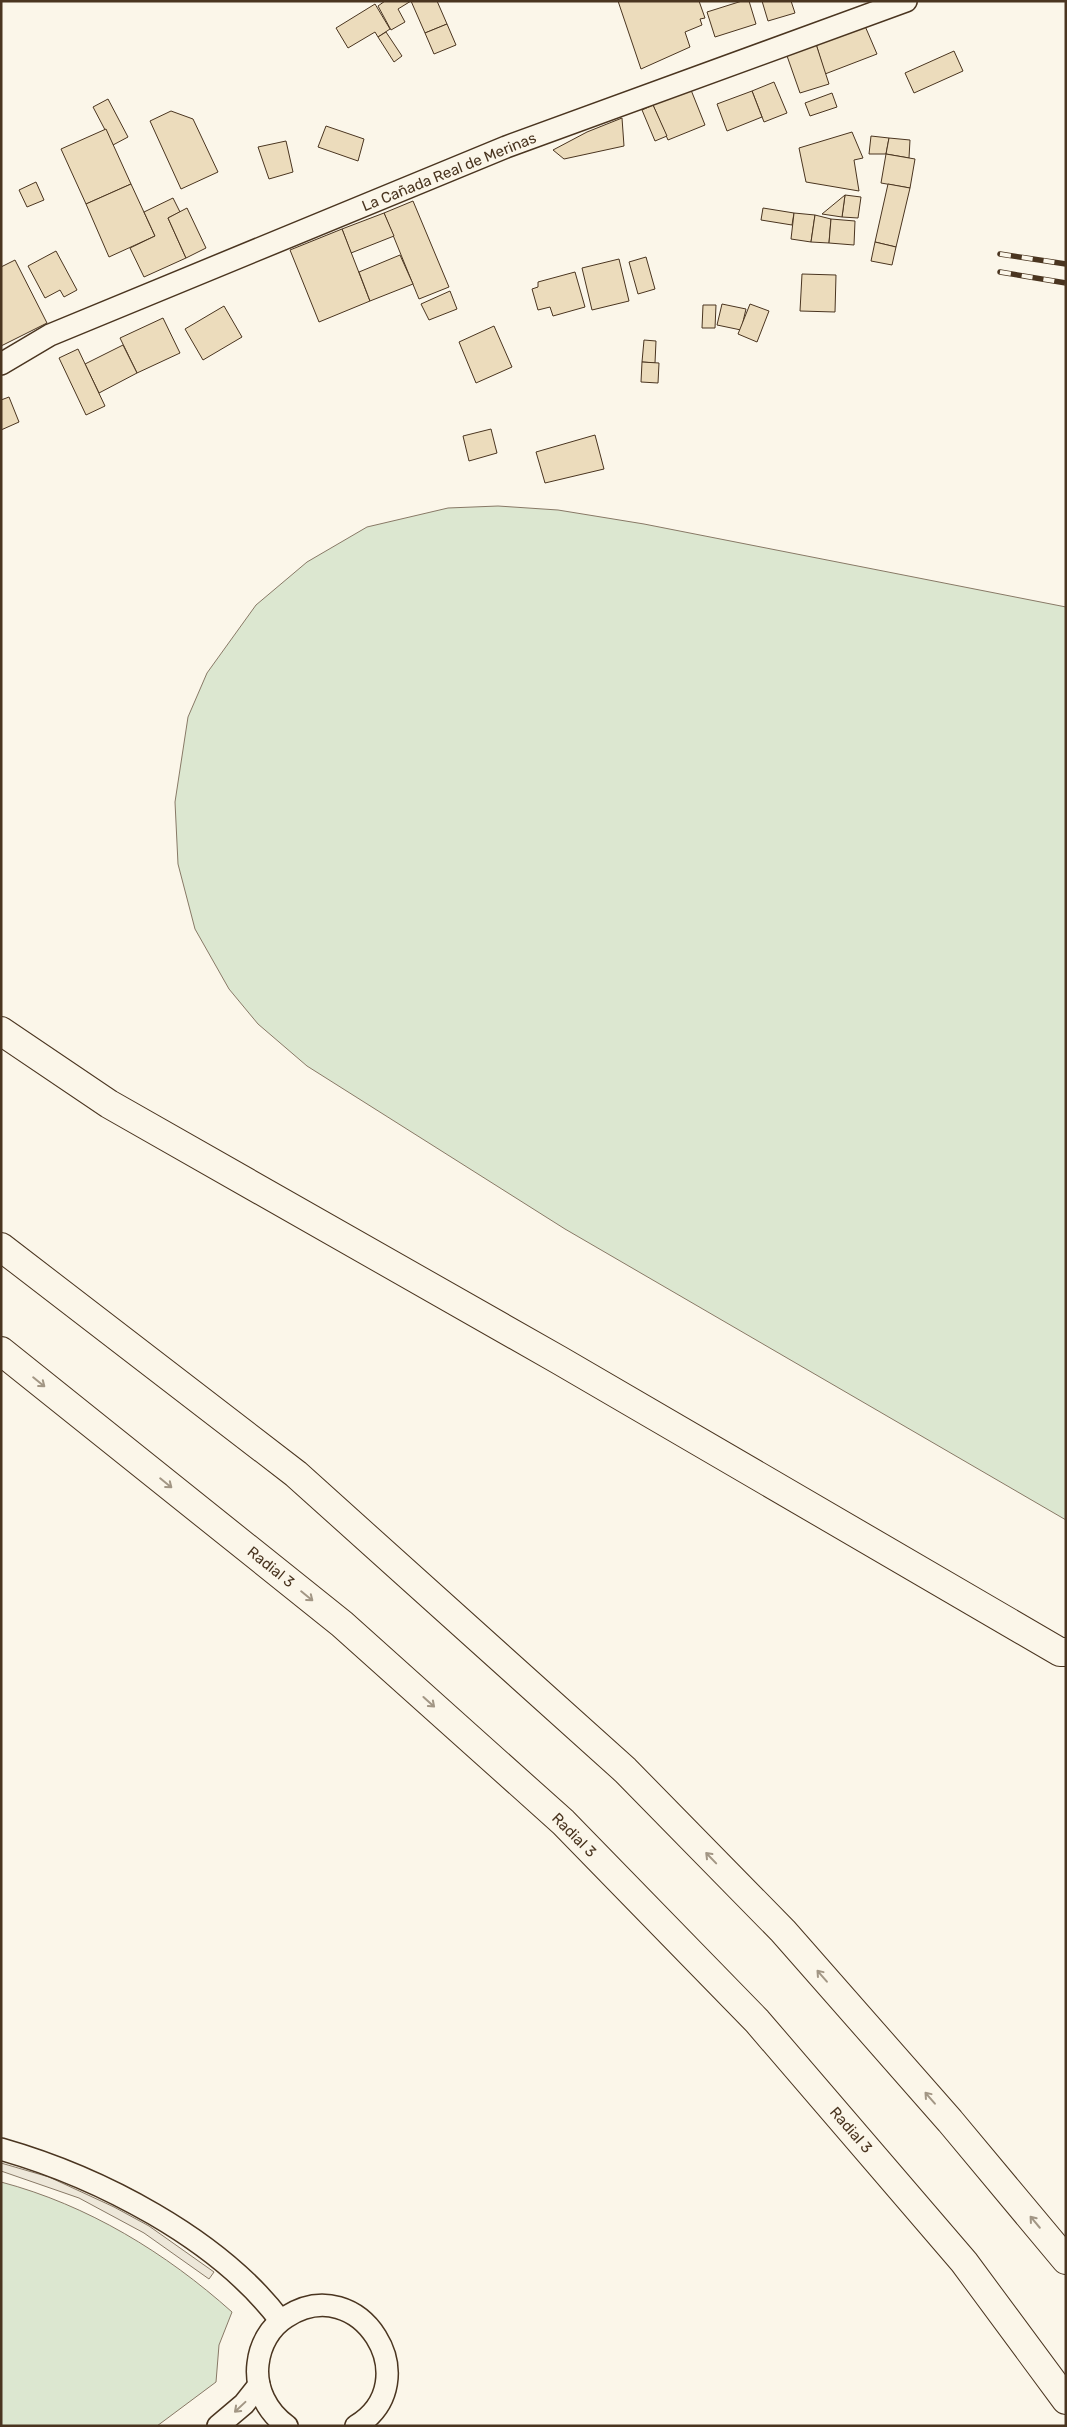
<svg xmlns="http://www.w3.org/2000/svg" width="1067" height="2427" viewBox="0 0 1067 2427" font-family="Rubik,sans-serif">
<rect width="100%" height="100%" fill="#fbf6e9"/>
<!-- green -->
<g fill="#dce7d0" stroke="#887966">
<path d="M498 506 558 510 644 524 1066 607V1520L565 1229 307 1066 258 1024 229 989 195 929 178 864 175 802 188 717 207 673 256 605 307 562 367 527 448 508Z"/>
<path d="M1 2182C88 2205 166 2253 232 2312L219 2345 216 2382 157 2426H1Z"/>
</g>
<!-- parking -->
<path fill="#ede7d9" stroke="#887966" d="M1 2163 49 2177 114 2207 149 2226 214 2272 209 2279 144 2233 79 2198 1 2171Z"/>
<!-- building -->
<g fill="#ecdcbc" stroke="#4a3520">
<path d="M385 1H411L398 9 405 22 391 30 378 6Z"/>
<path d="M411 1H437L447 24 425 33Z"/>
<path d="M618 1H699L705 18 700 19 702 25 685 32 690 47 641 69Z"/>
<path d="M742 1H749L756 24 715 37 707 12Z"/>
<path d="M762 1H791L795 13 768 21Z"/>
<path d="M375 4 390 29 378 37 375 32 348 48 336 28Z"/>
<path d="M447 24 456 45 434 54 425 33Z"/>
<path d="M865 26 877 54 825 74 816 44Z"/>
<path d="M386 32 402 56 394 62 378 37Z"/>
<path d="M816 44 829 84 800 93 786 53Z"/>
<path d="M954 51 963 71 914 93 905 73Z"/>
<path d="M774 82 787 113 764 122 752 91Z"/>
<path d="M691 90 705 125 668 140 653 105Z"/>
<path d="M752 91 762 117 727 131 717 104Z"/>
<path d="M832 93 837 107 810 116 805 103Z"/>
<path d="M108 99 128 137 113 145 93 107Z"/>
<path d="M653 105 667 136 655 141 642 110Z"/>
<path d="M171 111 193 119 218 172 181 189 150 121Z"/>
<path d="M622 118 624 146 564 159 553 150 587 132Z"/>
<path d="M326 126 364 139 358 161 318 147Z"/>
<path d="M106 129 131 184 86 204 61 149Z"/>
<path d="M852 132 863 158 854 160 859 191 806 182 799 148Z"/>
<path d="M871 136 889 138 886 154H869Z"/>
<path d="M889 138 910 140 909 158 886 154Z"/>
<path d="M286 141 293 172 269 179 258 147Z"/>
<path d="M886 154 915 159 910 188 881 183Z"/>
<path d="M36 182 44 200 27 207 19 190Z"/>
<path d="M131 184 155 236 109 257 86 204Z"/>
<path d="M888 184 910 188 896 247 875 242Z"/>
<path d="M845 195 861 197 858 218 842 217Z"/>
<path d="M845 195 842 217 822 214Z"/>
<path d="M173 198 180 212 168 218 186 258 144 277 130 248 155 236 144 212Z"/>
<path d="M413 201 449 287 419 299 384 213Z"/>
<path d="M187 208 206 248 186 258 168 218Z"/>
<path d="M763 208 794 213 792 225 761 220Z"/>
<path d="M384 213 394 236 351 253 342 229Z"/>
<path d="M794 213 815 215 811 242 791 239Z"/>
<path d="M815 215 831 219 829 243 811 242Z"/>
<path d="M831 219 855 221 854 245 829 243Z"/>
<path d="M342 229 370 301 319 322 290 250Z"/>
<path d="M875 242 896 247 892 265 871 261Z"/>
<path d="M56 251 77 290 64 297 60 290 45 298 28 266Z"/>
<path d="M400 255 413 284 370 301 359 272Z"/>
<path d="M646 257 655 289 638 294 629 262Z"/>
<path d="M619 259 629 301 592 310 582 268Z"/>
<path d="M15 260 47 323 1 346V267Z"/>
<path d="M575 272 585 307 553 316 550 307 538 310 532 289 538 287V282Z"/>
<path d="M802 274 836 275 835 312 800 311Z"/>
<path d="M450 291 457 309 429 320 421 304Z"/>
<path d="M722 304 746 309 741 330 717 325Z"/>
<path d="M750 304 769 311 757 342 738 334Z"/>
<path d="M703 305H716L715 328H702Z"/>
<path d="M224 306 242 337 203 360 185 329Z"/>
<path d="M163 318 180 353 137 373 120 338Z"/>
<path d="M494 326 512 367 476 383 459 342Z"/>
<path d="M644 340 656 341 655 363 642 362Z"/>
<path d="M123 345 137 373 99 393 85 364Z"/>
<path d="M78 349 105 406 86 415 59 358Z"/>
<path d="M642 362 659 363 658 383 641 382Z"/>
<path d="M9 397 19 422 1 430V400Z"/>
<path d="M491 429 497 453 469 461 463 436Z"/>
<path d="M595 435 604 469 545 483 536 452Z"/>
</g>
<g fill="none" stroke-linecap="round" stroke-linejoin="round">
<!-- minor casing -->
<g stroke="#4a3520" stroke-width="24">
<g id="minor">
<path d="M1 364 50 335 506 147 906 1"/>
<path d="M1 2149C99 2177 218 2238 280 2320"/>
<path d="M218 2426 244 2404 259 2385"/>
<path d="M287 2426C267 2412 255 2388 258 2364 260 2345 270 2327 286 2317 360 2269 429 2382 356 2426"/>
</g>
</g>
<!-- primary casing -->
<g stroke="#4a3520" stroke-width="30">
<path id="primary" d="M1 1031 109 1104 559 1360 1060 1652H1066"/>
</g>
<!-- motorway casing -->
<g stroke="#4a3520" stroke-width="30">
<g id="motorway">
<path d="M1 1247 296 1474 625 1770 783 1931 950 2121 1066 2260"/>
<path d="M1 1351 342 1624 563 1822 757 2021 964 2262 1066 2400"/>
</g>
</g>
<!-- minor -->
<use href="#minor" stroke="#fbf6e9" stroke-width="21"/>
<!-- primary -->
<use href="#primary" stroke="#fbf6e9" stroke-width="28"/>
<!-- motorway -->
<use href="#motorway" stroke="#fbf6e9" stroke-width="28"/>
<!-- rail casing -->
<g stroke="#4a3520" stroke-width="5.5">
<g id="rail">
<path d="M1000 254 1066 264"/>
<path d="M1000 272 1066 283"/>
</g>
</g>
<!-- rail -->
<use href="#rail" stroke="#fbf6e9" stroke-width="4" stroke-dasharray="11" stroke-linecap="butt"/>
</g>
<!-- one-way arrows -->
<defs><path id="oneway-shaft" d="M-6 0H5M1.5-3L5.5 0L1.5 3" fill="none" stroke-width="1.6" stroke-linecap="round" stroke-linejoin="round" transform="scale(1.25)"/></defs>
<g stroke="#a29684">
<use href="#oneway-shaft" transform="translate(39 1382) rotate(39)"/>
<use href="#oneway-shaft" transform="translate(166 1483) rotate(39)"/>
<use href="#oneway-shaft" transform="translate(307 1596) rotate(39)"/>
<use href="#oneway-shaft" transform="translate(429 1702) rotate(42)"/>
<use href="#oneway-shaft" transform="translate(711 1858) rotate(-134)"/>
<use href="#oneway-shaft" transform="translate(822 1976) rotate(-131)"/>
<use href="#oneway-shaft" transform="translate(930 2098) rotate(-131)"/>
<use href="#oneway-shaft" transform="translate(1035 2222) rotate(-130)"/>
<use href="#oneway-shaft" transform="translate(240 2407) rotate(137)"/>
</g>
<g text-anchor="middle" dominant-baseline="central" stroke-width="4" stroke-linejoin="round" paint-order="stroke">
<!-- street labels -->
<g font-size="15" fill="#4a3520" stroke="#fbf6e9">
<text transform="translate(449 172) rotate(-22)">La Cañada Real de Merinas</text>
<text transform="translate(271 1567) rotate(39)">Radial 3</text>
<text transform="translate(574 1835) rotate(45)">Radial 3</text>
<text transform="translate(851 2130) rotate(49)">Radial 3</text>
</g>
</g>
<!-- border -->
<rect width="1067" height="2427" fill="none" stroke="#4a3520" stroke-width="5"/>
</svg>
